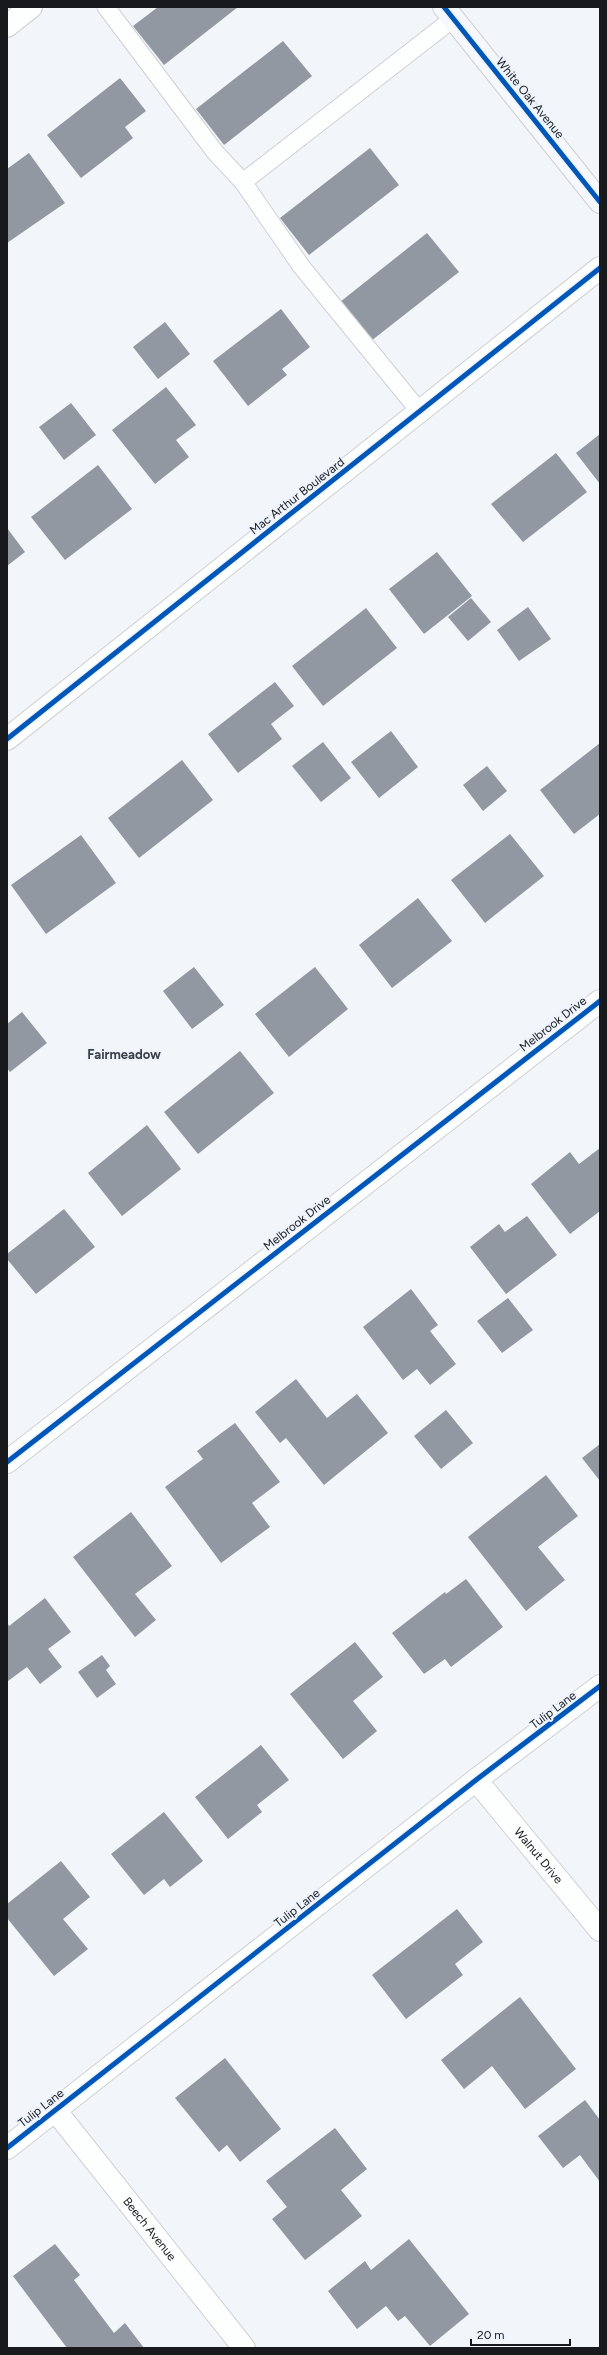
<svg xmlns="http://www.w3.org/2000/svg" width="607" height="2355" viewBox="0 0 607 2355" font-family="Figtree,sans-serif">
<rect width="100%" height="100%" fill="#f2f5fa"/>
<!-- building -->
<g fill="#9298a1">
<path d="M158 7H238L164 65 133 26Z"/>
<path d="M283 41 312 76 224 145 196 109Z"/>
<path d="M120 78 146 111 125 127 133 138 81 178 47 135Z"/>
<path d="M370 148 399 185 309 255 280 218Z"/>
<path d="M29 153 65 203 7 243V169Z"/>
<path d="M427 233 459 272 371 341 340 302Z"/>
<path d="M281 309 310 347 282 369 287 375 248 406 213 361Z"/>
<path d="M165 322 190 354 158 379 133 347Z"/>
<path d="M166 387 196 425 176 440 189 457 155 484 112 430Z"/>
<path d="M71 403 96 435 64 460 39 427Z"/>
<path d="M600 434V484L576 453Z"/>
<path d="M556 453 587 492 523 542 491 504Z"/>
<path d="M98 465 132 509 65 560 31 517Z"/>
<path d="M7 528 25 552 7 566Z"/>
<path d="M437 552 472 596 424 634 389 589Z"/>
<path d="M471 598 491 622 468 641 448 617Z"/>
<path d="M528 607 551 639 519 661 497 630Z"/>
<path d="M366 608 397 648 323 706 292 666Z"/>
<path d="M275 682 294 706 271 724 282 739 238 773 208 734Z"/>
<path d="M391 731 418 767 379 798 351 762Z"/>
<path d="M323 742 351 778 321 802 292 766Z"/>
<path d="M600 743V814L574 834 540 790Z"/>
<path d="M182 760 213 800 139 858 108 818Z"/>
<path d="M487 766 507 791 483 811 463 785Z"/>
<path d="M510 834 544 876 485 923 451 880Z"/>
<path d="M81 835 116 883 46 934 11 885Z"/>
<path d="M418 898 452 941 392 988 359 945Z"/>
<path d="M194 967 224 1005 192 1029 163 991Z"/>
<path d="M315 967 348 1009 289 1057 255 1014Z"/>
<path d="M22 1012 47 1043 10 1072 7 1068V1024Z"/>
<path d="M240 1051 274 1093 198 1154 164 1112Z"/>
<path d="M147 1125 181 1169 122 1216 88 1173Z"/>
<path d="M600 1148V1211L570 1234 531 1184 570 1152 579 1164Z"/>
<path d="M64 1209 95 1247 36 1294 7 1259V1254Z"/>
<path d="M527 1216 557 1255 506 1294 470 1247 499 1224 505 1232Z"/>
<path d="M411 1289 438 1325 430 1331 456 1364 430 1385 417 1369 403 1380 363 1327Z"/>
<path d="M508 1298 533 1330 502 1353 477 1321Z"/>
<path d="M296 1379 327 1418 357 1394 388 1433 324 1485 286 1438 280 1443 255 1412Z"/>
<path d="M446 1410 473 1443 441 1469 414 1436Z"/>
<path d="M235 1423 280 1482 252 1503 270 1527 221 1563 165 1487 203 1459 197 1451Z"/>
<path d="M600 1444V1481L582 1458Z"/>
<path d="M546 1475 578 1516 538 1547 565 1580 526 1611 468 1537Z"/>
<path d="M131 1512 172 1566 135 1594 156 1620 135 1637 73 1557Z"/>
<path d="M466 1579 503 1627 451 1667 445 1659 424 1674 392 1633 445 1592 446 1594Z"/>
<path d="M45 1598 71 1632 48 1649 62 1667 40 1684 27 1667 8 1681 7 1623 9 1626Z"/>
<path d="M355 1642 383 1677 353 1701 377 1731 343 1759 290 1694Z"/>
<path d="M102 1655 110 1666 106 1670 116 1684 97 1698 78 1672Z"/>
<path d="M261 1745 289 1780 257 1805 262 1812 228 1839 195 1797Z"/>
<path d="M164 1812 203 1861 170 1887 164 1879 144 1895 111 1854Z"/>
<path d="M61 1861 90 1897 63 1919 88 1949 54 1976 7 1918V1904Z"/>
<path d="M457 1909 483 1942 455 1964 463 1975 406 2019 372 1975Z"/>
<path d="M520 1997 576 2069 525 2109 492 2066 464 2089 441 2060Z"/>
<path d="M225 2058 281 2129 240 2162 227 2145 219 2152 175 2098Z"/>
<path d="M585 2100 600 2120V2182L580 2155 563 2168 538 2136Z"/>
<path d="M335 2128 367 2169 341 2190 362 2216 305 2260 272 2219 287 2207 266 2181Z"/>
<path d="M409 2239 469 2314 430 2346 405 2316 398 2321 386 2306 357 2329 328 2291 365 2261 371 2270Z"/>
<path d="M55 2244 80 2275 74 2280 114 2333 125 2323 144 2348H67L13 2276Z"/>
</g>
<g fill="none" stroke-linecap="round" stroke-linejoin="round">
<!-- lane casing -->
<g stroke="#cfd1d4" stroke-width="19">
<g id="lane">
<path d="M106 7 215 152 243 182"/>
<path d="M420 412 301 266 243 182 454 18"/>
</g>
</g>
<!-- street casing -->
<g stroke="#cfd1d4" stroke-width="24">
<g id="street">
<path d="M7 26 31 7"/>
<path d="M7 739 600 268"/>
<path d="M7 1462 600 1001"/>
<path id="s1" d="M476 1780 600 1930"/>
<path id="s2" d="M55 2110 244 2348"/>
<path d="M7 2148 476 1780 600 1686"/>
</g>
</g>
<!-- secondary casing -->
<g stroke="#cfd1d4" stroke-width="24">
<path id="secondary" d="M444 7 600 202"/>
</g>
<!-- lane -->
<use href="#lane" stroke="#fdfefe" stroke-width="17"/>
<!-- street -->
<use href="#street" stroke="#fdfefe" stroke-width="22"/>
<!-- secondary -->
<use href="#secondary" stroke="#f6f8fb" stroke-width="22"/>
<!-- cycleway casing -->
<g stroke="#eef4fd" stroke-width="8">
<g id="cycleway">
<path d="M444 7 600 202"/>
<path d="M7 739 600 268"/>
<path d="M7 1462 600 1001"/>
<path d="M7 2148 476 1780 600 1686"/>
</g>
</g>
<!-- cycleway -->
<use href="#cycleway" stroke="#0057b8" stroke-width="5"/>
</g>
<g text-anchor="middle" dominant-baseline="central" stroke-width="4" stroke-linejoin="round" paint-order="stroke">
<!-- street labels -->
<g font-size="12" fill="#17191c" stroke="#eef4fd">
<text transform="translate(530 98) rotate(51)">White Oak Avenue</text>
<text transform="translate(297 496) rotate(-38)">Mac Arthur Boulevard</text>
<text transform="translate(553 1024) rotate(-38)">Melbrook Drive</text>
<text transform="translate(297 1223) rotate(-38)">Melbrook Drive</text>
<text transform="translate(553 1710) rotate(-37)">Tulip Lane</text>
<text stroke="none"><textPath href="#s1" startOffset="98">Walnut Drive</textPath></text>
<text transform="translate(297 1908) rotate(-38)">Tulip Lane</text>
<text transform="translate(41 2108) rotate(-38)">Tulip Lane</text>
<text stroke="none"><textPath href="#s2" startOffset="152">Beech Avenue</textPath></text>
</g>
<!-- neighbourhood labels -->
<g font-size="13" font-weight="bold" fill="#3d4249" stroke="#eef4fd">
<text x="124" y="1054">Fairmeadow</text>
</g>
</g>
<!-- border -->
<rect width="607" height="2355" fill="none" stroke="#17191c" stroke-width="16"/>
<!-- scale -->
<path d="M471 2339v6h99v-6" fill="none" stroke="#17191c" stroke-width="2"/>
<text x="477" y="2339" font-size="12" fill="#17191c" stroke="#eef4fd" stroke-width="3" paint-order="stroke">20 m</text>
</svg>
